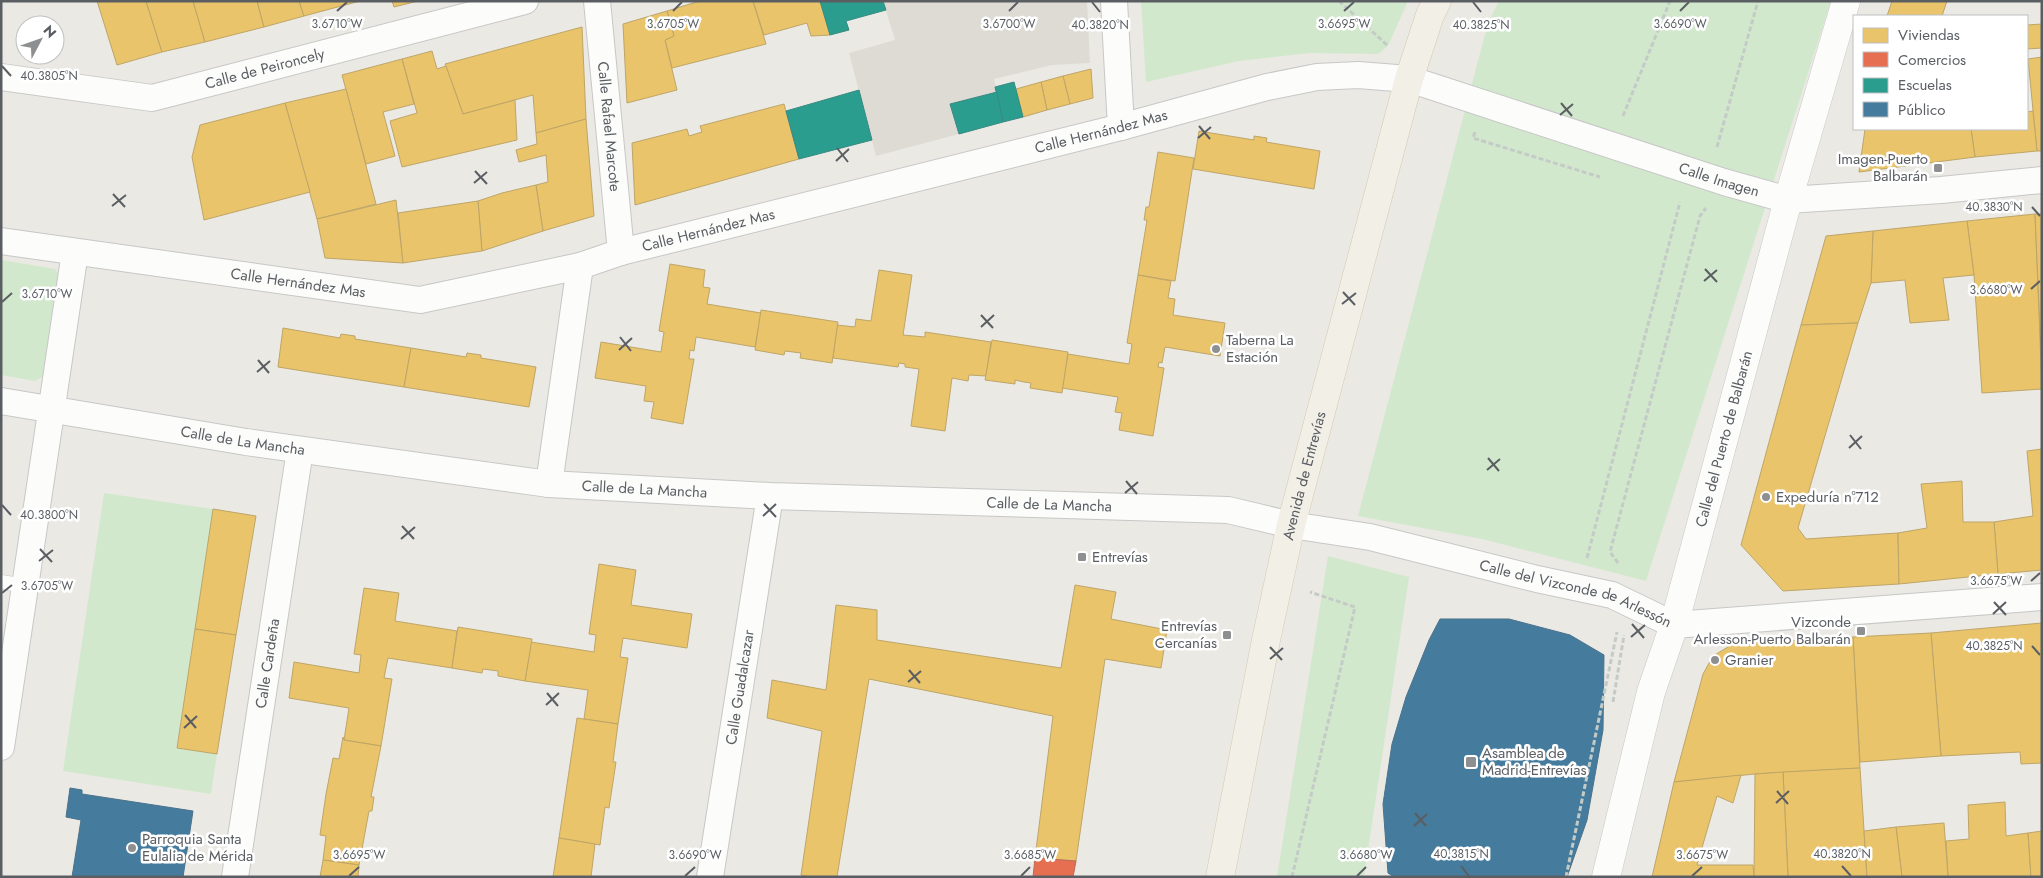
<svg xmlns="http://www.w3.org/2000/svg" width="2043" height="878" viewBox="0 0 2043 878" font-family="Jost,sans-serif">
<rect width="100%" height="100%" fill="#ebe9e4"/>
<!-- education -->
<path fill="#dedbd4" d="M883 1H1087L1090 63 1052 65 994 79 997 92 959 134 876 156 849 53 895 40Z"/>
<!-- green -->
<g fill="#d2e8cd">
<path d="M1141 1H1408L1388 46 1378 54 1310 53 1239 61 1146 82Z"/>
<path d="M1499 1H1831L1646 581 1482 539 1358 516 1488 23Z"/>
<path d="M1 260 55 269 64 282 48 374 35 381 1 375Z"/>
<path d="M104 493 213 509 177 748 217 754 211 794 63 771Z"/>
<path d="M1328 556 1409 577 1364 877H1277Z"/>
</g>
<!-- homes -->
<g fill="#e9c46a" stroke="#bea568">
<path d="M97 1H146L162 52 117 65Z"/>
<path d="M146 1H193L205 42 162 52Z"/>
<path d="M193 1H257L264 27 205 42Z"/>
<path d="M257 1H299L304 16 264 27Z"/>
<path d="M299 1H360L304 16Z"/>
<path d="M392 1H418L394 7Z"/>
<path d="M700 1H753L766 44 672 68 665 40 674 36 667 11Z"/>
<path d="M753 1H820L830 35 811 36 807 23 764 35Z"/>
<path d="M1892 1H1947L1942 16H1887Z"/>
<path d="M667 11 674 36 665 40 677 90 627 103 623 24Z"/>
<path d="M2042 24V48L2027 49V25Z"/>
<path d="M582 27 586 119 536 133 533 95 463 114 445 64Z"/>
<path d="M432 51 437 69 446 66 463 114 515 100 517 140 402 167 390 121 417 113 402 59Z"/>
<path d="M2042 57V151H2037L2028 59Z"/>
<path d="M402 59 414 104 383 112 395 156 366 164 342 75Z"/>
<path d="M1091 69 1093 98 1070 104 1063 76Z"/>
<path d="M1063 76 1070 104 1047 110 1041 82Z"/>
<path d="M1041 82 1047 110 1023 117 1016 89Z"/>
<path d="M346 89 376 204 317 219 285 103Z"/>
<path d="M285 103 310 192 204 220 192 157 200 125Z"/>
<path d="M784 104 799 159 635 205 632 143 687 129 689 136 702 132 700 126Z"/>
<path d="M2033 111 2037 151 1975 157 1971 129H2027V112Z"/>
<path d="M586 119 594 216 543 231 536 185 548 182 546 155 519 162 516 150 537 144 536 133Z"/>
<path d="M1865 129H1971L1975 157 1859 172Z"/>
<path d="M1199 131 1254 140V136L1267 138 1266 142 1320 151 1314 189 1193 169Z"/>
<path d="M1158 152 1194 158 1175 281 1138 275 1147 220H1144L1146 207H1149Z"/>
<path d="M536 185 543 231 482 251 478 201 502 193Z"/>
<path d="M396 200 403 263 325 258 317 219Z"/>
<path d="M478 201 482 251 403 263 398 213Z"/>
<path d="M2035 214 2042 389 1982 393 1974 275 1967 221Z"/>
<path d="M2035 214H2042V374Z"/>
<path d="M1967 221 1974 275 1943 278 1949 320 1910 323 1905 280 1871 283 1873 231Z"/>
<path d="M1873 231 1871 283 1858 323 1801 325 1826 236Z"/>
<path d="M670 264 705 270 703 287 710 288 707 304 761 313 755 347 696 337 694 351 690 350 689 359H694L683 424 651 418 654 402 644 401 646 386 595 378 601 342 661 352 664 332 659 331Z"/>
<path d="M879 270 912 275 903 335 925 337V332L991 342 986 376 969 375 968 381 952 378 945 431 911 426 919 369 905 367V364L899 363 898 367 833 358 837 325 855 327 856 319 871 321Z"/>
<path d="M1138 275 1171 281 1168 298 1175 299 1173 315 1225 323 1220 356 1165 347 1162 363 1159 362 1158 367 1164 368 1153 436 1119 430 1122 413 1115 412 1118 397 1062 388 1068 354 1129 364 1132 344 1127 343Z"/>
<path d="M761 310 838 322 832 363 800 358 801 353 785 351 784 355 755 350Z"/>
<path d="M1858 323 1798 528 1806 539 1898 533 1899 584 1783 591 1741 545 1793 354 1801 325Z"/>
<path d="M283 328 340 338 341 334 355 336V339L411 348 404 387 278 367Z"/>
<path d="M992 340 1068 352 1062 393 1030 388 1031 383 1024 382 1015 380V384L985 380Z"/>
<path d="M411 348 466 357 467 353 481 355V358L536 367 529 407 404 387Z"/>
<path d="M2042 449V570L1998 574 1994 522 2033 516 2027 451Z"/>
<path d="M1962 481 1963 522H1994L1998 574 1899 584 1898 533 1927 528 1921 484Z"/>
<path d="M213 509 256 516 236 635 195 629Z"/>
<path d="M599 564 636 570 631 605 692 614 687 648 623 638 620 657 628 658 618 724 584 719 588 690 525 681 531 642 594 652 596 635 589 634Z"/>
<path d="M1075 585 1116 592 1111 619 1167 630 1161 668 1105 659 1076 861 1035 858 1053 716 869 679 837 877H810L801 875 822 731 767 718 772 680 826 690 836 605 877 610V640L1061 668Z"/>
<path d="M364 588 399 593 395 621 457 631 452 668 388 658 384 678 392 679 381 746 344 740 349 708 289 698 294 662 359 673 361 655 354 654Z"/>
<path d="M2042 623V763L2021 764 2020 752 1941 756 1931 633Z"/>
<path d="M458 627 532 639 525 681 498 676V671L483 669 482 673 452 668Z"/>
<path d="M195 629 236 635 217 754 177 748Z"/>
<path d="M1931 633 1941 756 1860 762 1853 637Z"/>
<path d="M1853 637 1860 768 1755 774 1674 782 1703 674 1713 656 1733 644Z"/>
<path d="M577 718 618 724 613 762H616L609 808 605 807 600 845 559 838Z"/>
<path d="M343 737 344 740 381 746 371 797H374L372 811H369L359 865 323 860 326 836 320 835 326 794 333 758 339 759Z"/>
<path d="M1860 768 1867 877H1788L1783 772Z"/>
<path d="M1783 772 1788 877H1754L1755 774Z"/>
<path d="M1741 775 1733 803 1717 796 1697 865H1753L1754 877H1652L1674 782Z"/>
<path d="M2005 802 2006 836 2028 833 2031 877H1948L1946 841 1969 839 1968 805Z"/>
<path d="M1944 823 1948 877H1902L1896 827Z"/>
<path d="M1896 827 1902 877H1867L1864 831Z"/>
<path d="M2042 831V877H2031L2028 833Z"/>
<path d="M559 838 595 844 591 877H553Z"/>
<path d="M323 860 359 865 358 877H320Z"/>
</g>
<!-- shops -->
<path fill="#e76f51" stroke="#bd6a56" d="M1035 858 1076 861 1073 877H1033Z"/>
<!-- schools -->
<g fill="#2a9d8f" stroke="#388a82">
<path d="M820 1H883L886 10 846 21 849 30 830 35Z"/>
<path d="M1014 82 1023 117 1003 122 995 87Z"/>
<path d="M859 90 872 140 799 159 786 111Z"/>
<path d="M997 92 1003 122 959 134 950 104Z"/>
</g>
<!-- public -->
<g fill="#457b9d" stroke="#4b728c">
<path d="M1440 619H1509L1570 635 1604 655 1603 730 1587 820 1567 877H1394L1388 873 1383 804 1392 744 1406 697 1429 640Z"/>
<path d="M70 788 82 790V794L193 811 183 877H72L81 820 66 817Z"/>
</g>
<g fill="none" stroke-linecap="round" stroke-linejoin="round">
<!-- lane casing -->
<g stroke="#c7c7c7" stroke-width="15">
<path id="lane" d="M1 582 26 586"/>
</g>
<!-- street casing -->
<g stroke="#c7c7c7" stroke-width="28">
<g id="street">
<path id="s1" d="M597 1 621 252"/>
<path d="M1114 1 1121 127"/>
<path id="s2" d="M1 77 152 98 525 1"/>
<path id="s3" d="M1 241 420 300 580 266 621 252 1121 127 1267 87 1317 77 1358 75 1409 79 1724 182 1788 200 1941 190 2042 180"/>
<path id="s4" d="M1 401 246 442 549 484 770 496 1228 510 1291 525 1370 537 1537 579 1612 595 1674 625 2042 597"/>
<path d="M549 484 580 266"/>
<path d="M1 747 75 252"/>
<path id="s5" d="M235 877 300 450"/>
<path id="s6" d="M710 877 770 496"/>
</g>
</g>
<!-- secondary casing -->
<g stroke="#c8c8c8" stroke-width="29">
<g id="secondary">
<path id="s7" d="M1606 877 1651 692 1674 625 1788 200 1846 1"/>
</g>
</g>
<!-- primary casing -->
<g stroke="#d5c9b0" stroke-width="29">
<g id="primary">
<path id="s8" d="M1220 877 1266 640 1291 525 1409 79 1430 15 1437 1"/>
</g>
</g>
<!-- path -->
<g stroke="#c4cbc7" stroke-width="3" stroke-dasharray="5 2.5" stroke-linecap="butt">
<path d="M1339 1 1387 45"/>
<path d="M1623 116 1670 1"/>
<path d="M1475 132 1473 138 1600 177"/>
<path d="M1717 147 1758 1"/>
<path d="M1587 558 1680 202"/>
<path d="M1618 563 1610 552 1700 216 1706 208"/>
<path d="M1613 702 1624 635"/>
<path d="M1292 877 1355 607 1310 592"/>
<path d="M1566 877 1617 632"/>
</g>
<!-- lane -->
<use href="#lane" stroke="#fcfcfb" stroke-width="14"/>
<!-- street -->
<use href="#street" stroke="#fcfcfb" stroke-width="26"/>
<!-- secondary -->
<use href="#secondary" stroke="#fcfcfb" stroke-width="28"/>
<!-- primary -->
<use href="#primary" stroke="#f2efe7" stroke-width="28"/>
</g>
<!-- ticks -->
<path fill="none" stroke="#5a5e63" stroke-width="2" d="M1092 2 1100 12M1473 2 1481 12M337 11 347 2M673 11 682 2M1009 11 1018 2M1344 11 1354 2M1680 11 1689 2M2 66 11 76M1561 103 1572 116M1560 115 1573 104M1199 126 1210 139M1198 138 1211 127M837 148 848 162M836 161 849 149M475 171 487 184M474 183 487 172M113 194 125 207M112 206 126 195M2032 207 2040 216M1705 269 1717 282M1704 281 1717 270M2031 289 2040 281M1343 292 1355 305M2 302 12 293M1342 304 1356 293M981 315 993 328M981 327 994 315M620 337 631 351M619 350 632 338M258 360 269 373M257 372 270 361M1850 435 1861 449M1849 448 1862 436M1488 458 1499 471M1487 470 1500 459M1126 481 1137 494M1125 493 1138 482M764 504 776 517M2 505 11 515M763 516 776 504M402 526 414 539M401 539 415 527M40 549 52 562M39 561 53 550M2031 581 2040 573M2 593 12 585M1994 602 2006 615M1993 614 2006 602M1632 624 1644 638M1631 637 1645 625M2032 646 2040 655M1270 647 1282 660M1270 659 1283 648M909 670 920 683M908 682 921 671M547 693 558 706M546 705 559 693M185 715 196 728M184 728 197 716M1777 791 1788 804M1776 803 1789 791M1415 813 1426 826M1414 826 1427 814M1461 866 1469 876M1842 866 1851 876M349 876 359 867M685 876 695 867M1021 876 1030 867M1357 876 1366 867M1692 876 1702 867"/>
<!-- markers -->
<g fill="#8d8f90" stroke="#fff" stroke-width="2">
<rect x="1933" y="163" width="10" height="10" rx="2.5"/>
<circle cx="1216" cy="349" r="5"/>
<circle cx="1766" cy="497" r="5"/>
<rect x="1077" y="552" width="10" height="10" rx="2.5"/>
<rect x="1856" y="626" width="10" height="10" rx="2.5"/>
<rect x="1222" y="630" width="10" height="10" rx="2.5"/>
<circle cx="1715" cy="660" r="5"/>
<rect x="1465" y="756" width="12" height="12" rx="2.5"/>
<circle cx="132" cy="848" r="5"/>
</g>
<g text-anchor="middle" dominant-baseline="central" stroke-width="5" stroke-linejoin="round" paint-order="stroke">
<!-- street labels -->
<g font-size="15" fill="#5a5e63" stroke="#fff">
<text stroke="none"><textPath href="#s2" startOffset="269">Calle de Peironcely</textPath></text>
<text stroke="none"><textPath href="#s1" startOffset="126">Calle Rafael Marcote</textPath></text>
<text stroke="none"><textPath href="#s3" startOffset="1125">Calle Hernández Mas</textPath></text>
<text stroke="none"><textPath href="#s3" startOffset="1766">Calle Imagen</textPath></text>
<text stroke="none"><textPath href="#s3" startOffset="720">Calle Hernández Mas</textPath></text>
<text stroke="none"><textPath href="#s3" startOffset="300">Calle Hernández Mas</textPath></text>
<text stroke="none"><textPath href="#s7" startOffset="454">Calle del Puerto de Balbarán</textPath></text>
<text stroke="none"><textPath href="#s4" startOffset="245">Calle de La Mancha</textPath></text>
<text stroke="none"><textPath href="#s8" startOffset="410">Avenida de Entrevías</textPath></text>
<text stroke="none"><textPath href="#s4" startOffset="650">Calle de La Mancha</textPath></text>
<text stroke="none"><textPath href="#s4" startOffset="1055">Calle de La Mancha</textPath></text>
<text stroke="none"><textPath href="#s4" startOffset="1592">Calle del Vizconde de Arlessón</textPath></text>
<text stroke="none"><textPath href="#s5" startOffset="216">Calle Cardeña</textPath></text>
<text stroke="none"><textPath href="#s6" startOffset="192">Calle Guadalcazar</textPath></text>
</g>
<!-- poi labels -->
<g font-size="15" fill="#5a5e63" stroke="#fff" text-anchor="start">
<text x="1928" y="159" text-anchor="end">Imagen-Puerto<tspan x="1928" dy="17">Balbarán</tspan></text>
<text x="1226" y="340">Taberna La<tspan x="1226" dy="17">Estación</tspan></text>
<text x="1776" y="497">Expeduría nº712</text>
<text x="1092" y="557">Entrevías</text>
<text x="1851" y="622" text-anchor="end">Vizconde<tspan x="1851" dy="17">Arlesson-Puerto Balbarán</tspan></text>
<text x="1217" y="626" text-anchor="end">Entrevías<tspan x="1217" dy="17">Cercanías</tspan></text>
<text x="1725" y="660">Granier</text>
<text x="1482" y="753">Asamblea de<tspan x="1482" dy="17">Madrid-Entrevías</tspan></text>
<text x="142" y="839">Parroquia Santa<tspan x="142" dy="17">Eulalia de Mérida</tspan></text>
</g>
</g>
<g font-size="12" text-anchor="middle" fill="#5a5e63" stroke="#fff" stroke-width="5" stroke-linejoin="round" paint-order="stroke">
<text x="337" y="28">3.6710°W</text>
<text x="673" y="28">3.6705°W</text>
<text x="1009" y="28">3.6700°W</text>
<text x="1344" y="28">3.6695°W</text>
<text x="1680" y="28">3.6690°W</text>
<text x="1100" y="29">40.3820°N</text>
<text x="1481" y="29">40.3825°N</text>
<text x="49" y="80">40.3805°N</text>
<text x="1994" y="211">40.3830°N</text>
<text x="1996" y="294">3.6680°W</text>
<text x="47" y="298">3.6710°W</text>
<text x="49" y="519">40.3800°N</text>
<text x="1996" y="585">3.6675°W</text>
<text x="47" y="590">3.6705°W</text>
<text x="1994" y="650">40.3825°N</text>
<text x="1461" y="858">40.3815°N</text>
<text x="1842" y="858">40.3820°N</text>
<text x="359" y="859">3.6695°W</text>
<text x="695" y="859">3.6690°W</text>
<text x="1030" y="859">3.6685°W</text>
<text x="1366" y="859">3.6680°W</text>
<text x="1702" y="859">3.6675°W</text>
</g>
<!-- border -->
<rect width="2043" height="878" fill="none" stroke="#5a5e63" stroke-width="5"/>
<!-- legend -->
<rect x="1853" y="15" width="175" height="115" fill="#ffffff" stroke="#bdbfc1"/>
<rect x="1863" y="28" width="25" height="15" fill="#e9c46a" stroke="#bdbfc1"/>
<text x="1898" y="40" font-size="15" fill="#5a5e63">Viviendas</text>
<rect x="1863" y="52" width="25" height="15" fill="#e76f51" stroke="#bdbfc1"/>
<text x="1898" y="65" font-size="15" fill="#5a5e63">Comercios</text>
<rect x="1863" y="78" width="25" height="15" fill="#2a9d8f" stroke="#bdbfc1"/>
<text x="1898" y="90" font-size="15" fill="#5a5e63">Escuelas</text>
<rect x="1863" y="102" width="25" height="15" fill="#457b9d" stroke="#bdbfc1"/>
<text x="1898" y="115" font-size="15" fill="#5a5e63">Público</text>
<!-- north arrow -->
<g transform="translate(40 40) rotate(49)"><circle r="24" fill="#ffffff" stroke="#bdbfc1"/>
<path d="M0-4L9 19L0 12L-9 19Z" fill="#8d8f90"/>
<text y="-8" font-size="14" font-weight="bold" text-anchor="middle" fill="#5a5e63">N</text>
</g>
</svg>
